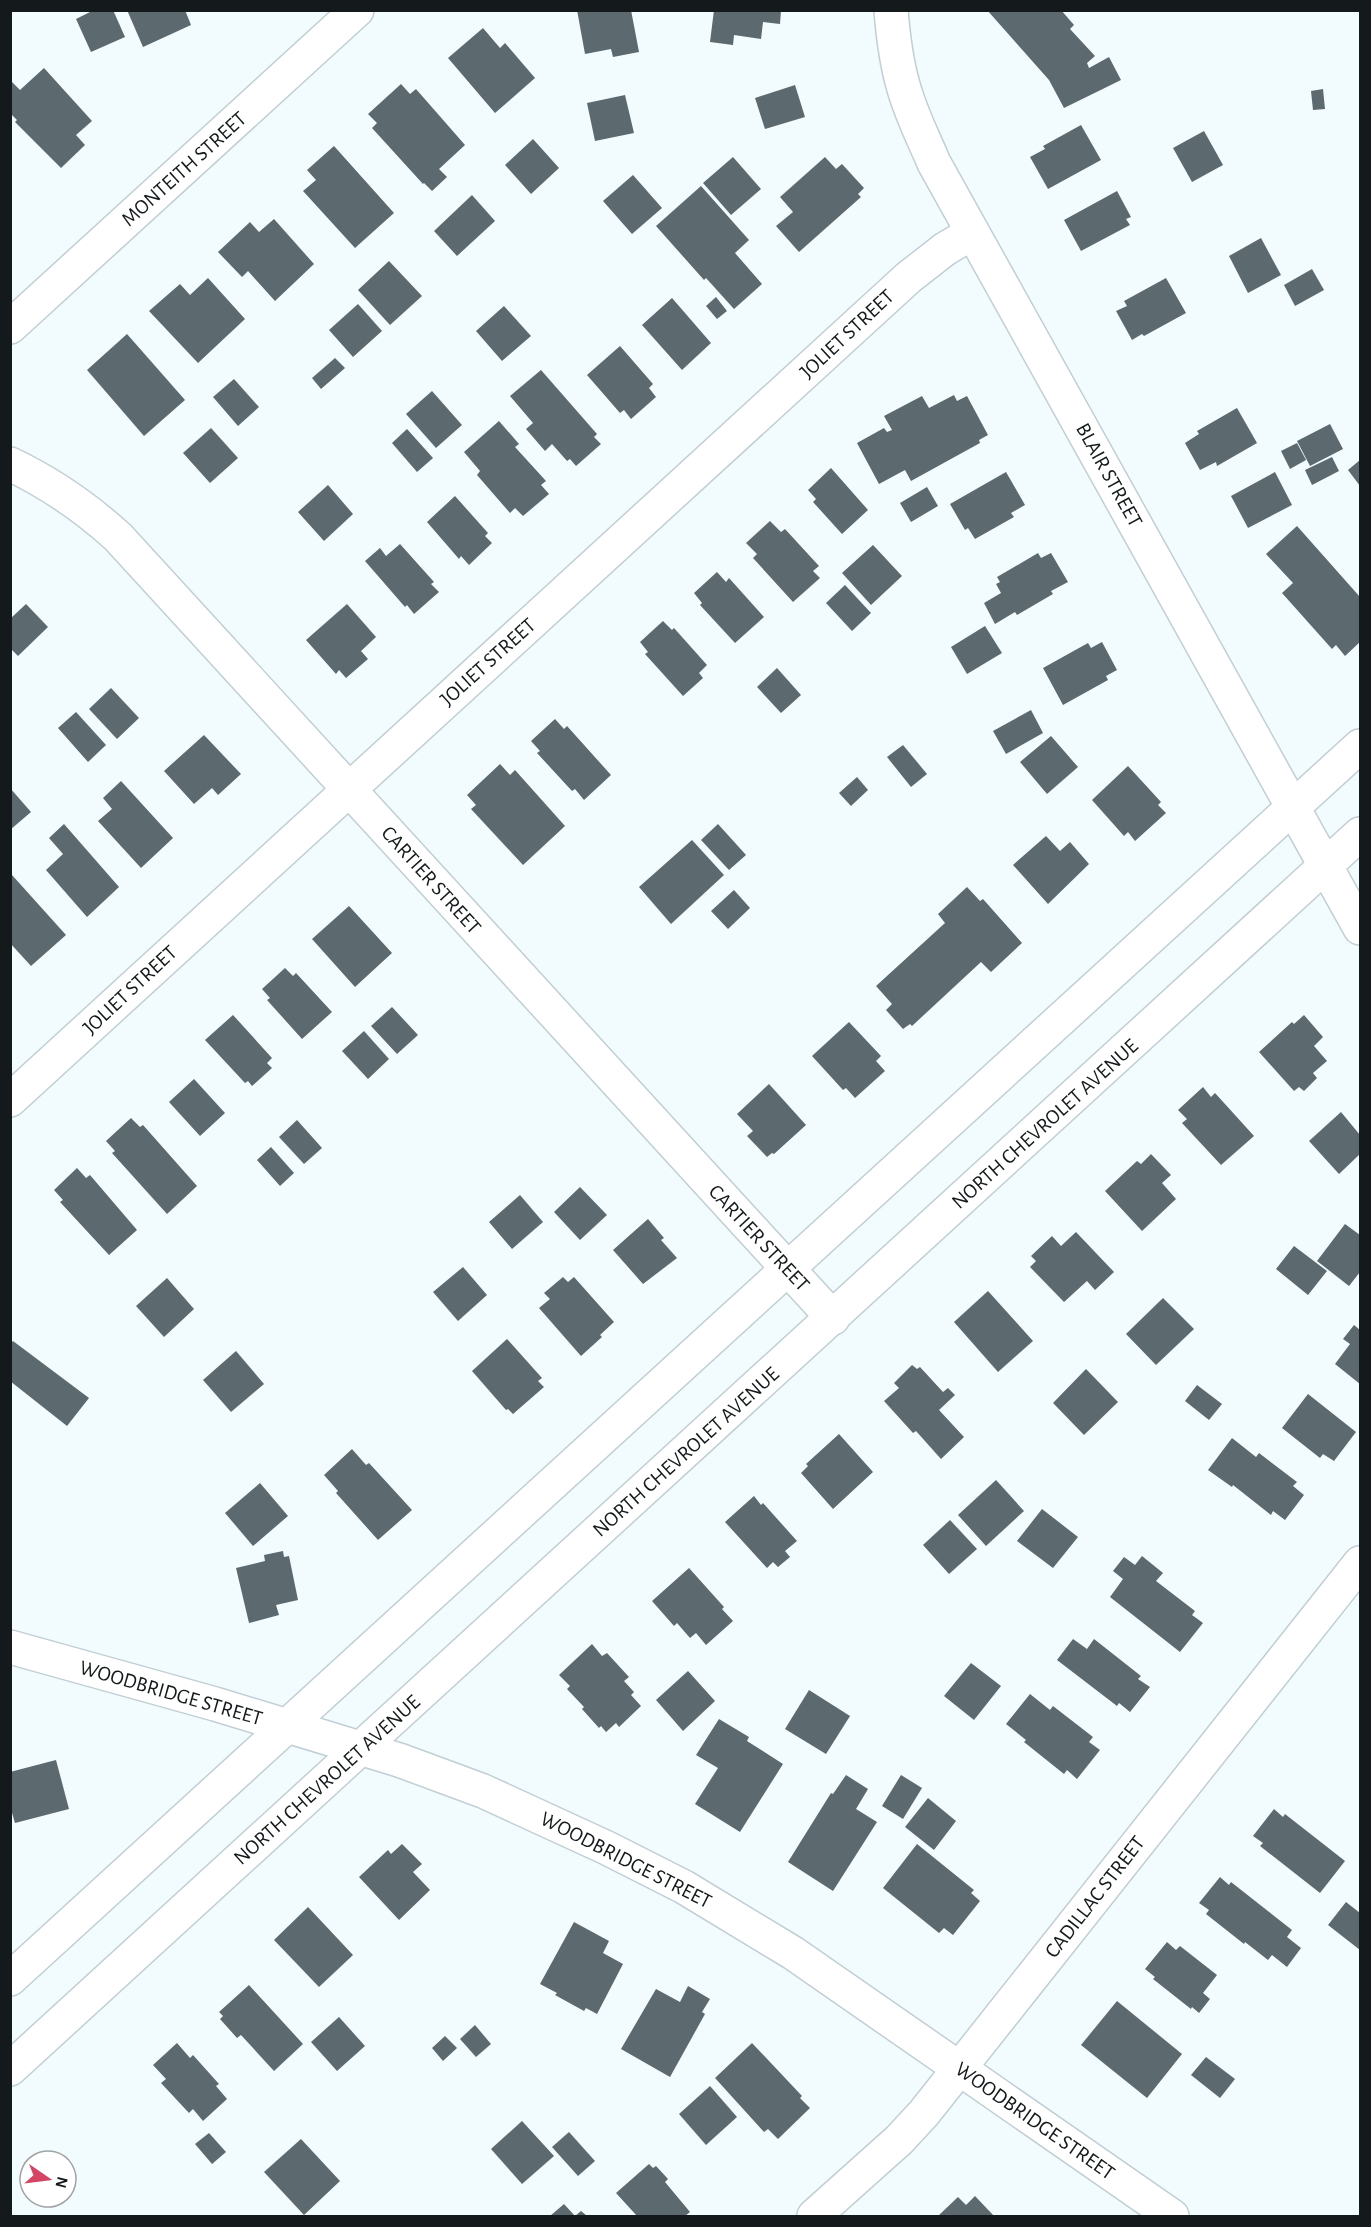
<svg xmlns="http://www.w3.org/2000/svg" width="1371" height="2227" viewBox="0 0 1371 2227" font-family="'Alegreya Sans',sans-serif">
<rect width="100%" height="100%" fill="#f2fbfe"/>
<!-- building -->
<g fill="#5c696e">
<path d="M94 10H113L125 37 91 52 76 19Z"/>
<path d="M127 10H185L191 25 143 47Z"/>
<path d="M577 10H631L639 52 613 57 611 49 585 54Z"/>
<path d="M714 10H781L780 24 763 22 761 39 734 35 733 45 710 42Z"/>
<path d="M987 10H1061L1074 25 1070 29 1095 56 1087 63 1089 68 1109 57 1121 80 1064 108 1049 80Z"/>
<path d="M483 28 500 48 505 43 535 78 495 113 448 58Z"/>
<path d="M44 68 92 121 76 135 85 145 61 168 15 122 17 120 10 113V83L12 82 20 90Z"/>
<path d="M401 84 410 94 416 89 465 145 439 169 447 177 432 191 424 183 423 184 372 128 377 123 368 114Z"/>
<path d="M795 85 805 117 765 129 755 98Z"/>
<path d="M1323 89 1325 109 1313 110 1311 91Z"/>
<path d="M625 95 634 133 595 141 587 103Z"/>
<path d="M1081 125 1101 160 1048 189 1030 157 1045 149 1043 146Z"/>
<path d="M1204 131 1223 165 1192 182 1173 148Z"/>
<path d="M533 139 559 168 531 194 505 165Z"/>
<path d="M334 146 394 213 355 248 303 191 316 180 307 170Z"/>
<path d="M733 157 761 189 731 215 703 183Z"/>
<path d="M825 157 836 169 842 164 864 188 858 194 861 197 799 252 776 226 793 212 780 197Z"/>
<path d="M633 175 662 208 632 234 603 201Z"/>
<path d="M701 186 749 240 735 253 762 284 734 309 706 278 704 280 656 226Z"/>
<path d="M1117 191 1131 217 1126 219 1130 225 1081 251 1064 220Z"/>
<path d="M472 195 495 221 457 256 434 231Z"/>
<path d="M274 219 314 264 275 301 248 271 242 277 218 252 250 222 259 232Z"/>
<path d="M1261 238 1281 275 1248 293 1229 256Z"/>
<path d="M389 261 422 296 390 325 358 290Z"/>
<path d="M1312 269 1324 290 1295 306 1284 285Z"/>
<path d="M208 278 245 319 198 363 149 311 180 284 190 295Z"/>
<path d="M1166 278 1186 313 1144 336 1142 334 1132 340 1116 311 1127 306 1124 301Z"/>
<path d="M716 297 727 311 717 319 706 306Z"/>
<path d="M672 298 711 343 682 370 642 325Z"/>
<path d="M358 304 382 331 353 357 329 330Z"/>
<path d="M504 306 531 336 502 361 476 331Z"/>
<path d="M127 334 185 400 144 436 87 370Z"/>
<path d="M620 346 653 384 649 388 656 397 631 419 624 410 620 413 587 375Z"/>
<path d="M335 358 345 368 321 389 312 378Z"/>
<path d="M541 370 597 434 594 437 601 444 576 466 570 459 567 461 552 444 545 451 526 429 533 423 510 396Z"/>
<path d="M234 379 259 407 238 426 213 397Z"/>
<path d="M432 391 462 425 436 448 406 414Z"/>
<path d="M954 395 957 401 967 396 988 435 979 440 980 443 911 481 905 470 879 484 857 443 884 428 887 432 892 430 884 416 922 396 929 408Z"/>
<path d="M1237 408 1257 443 1217 466 1216 462 1200 470 1185 443 1199 434 1197 431Z"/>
<path d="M499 421 519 444 515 447 546 481 541 485 549 494 523 516 515 508 510 513 477 475 480 471 464 452Z"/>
<path d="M1330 424 1343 449 1310 466 1297 441Z"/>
<path d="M211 428 238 458 210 483 183 453Z"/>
<path d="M407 429 433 458 417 472 392 443Z"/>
<path d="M1297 443 1306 460 1290 469 1281 451Z"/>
<path d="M1332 457 1339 471 1312 485 1305 470Z"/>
<path d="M1360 460V486L1348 470Z"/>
<path d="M831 468 868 510 842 534 813 502 816 499 808 490Z"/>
<path d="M1006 472 1025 505 1011 513 1014 517 975 539 968 528 965 530 950 504Z"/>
<path d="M1275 472 1292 505 1248 528 1231 496Z"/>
<path d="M328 485 353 514 324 541 298 512Z"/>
<path d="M927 487 938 506 911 522 900 503Z"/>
<path d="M455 496 488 533 485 536 492 543 469 565 461 556 459 559 427 522Z"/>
<path d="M770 521 781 532 785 529 819 566 813 571 820 578 793 602 753 558 757 554 746 543Z"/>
<path d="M1297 526 1360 597V642L1345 656 1336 645 1332 649 1282 593 1293 583 1266 554Z"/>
<path d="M400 544 434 582 431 584 439 592 414 614 407 605 405 607 365 561 380 548 386 556Z"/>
<path d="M873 545 902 576 871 605 842 573Z"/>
<path d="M1038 553 1041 558 1051 553 1068 582 1051 591 1053 594 1017 615 1015 612 995 624 984 603 1001 593 996 584 1000 582 997 577Z"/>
<path d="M717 572 726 582 729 578 764 617 735 643 700 605 702 603 694 593Z"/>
<path d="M845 585 871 613 852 631 826 603Z"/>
<path d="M26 604 48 627 18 656 10 648V619Z"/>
<path d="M347 604 376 637 361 651 368 659 346 678 339 670 336 674 306 640Z"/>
<path d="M663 621 672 630 674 628 707 665 699 673 703 678 683 696 645 654 648 652 640 642Z"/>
<path d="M985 626 1002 653 967 674 951 647Z"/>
<path d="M1102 642 1117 670 1106 676 1108 680 1063 705 1043 668 1088 643 1091 648Z"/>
<path d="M777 668 801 695 781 713 757 687Z"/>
<path d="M111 688 139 718 117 739 89 709Z"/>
<path d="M1031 710 1043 733 1006 754 993 731Z"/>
<path d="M76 712 106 745 88 762 58 728Z"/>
<path d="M555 719 564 729 567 726 611 775 584 800 575 789 572 791 537 753 540 751 531 741Z"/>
<path d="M204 735 241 774 218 795 212 788 194 804 164 771Z"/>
<path d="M1051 736 1078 767 1047 794 1020 762Z"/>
<path d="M903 745 927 774 911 787 887 757Z"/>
<path d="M500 764 510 775 515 770 565 826 523 865 471 809 476 805 467 795Z"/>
<path d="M1128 766 1161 802 1158 805 1166 813 1135 841 1128 832 1124 836 1092 800Z"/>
<path d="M857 777 868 790 851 806 839 793Z"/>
<path d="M121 781 173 838 141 868 98 821 112 809 103 798Z"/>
<path d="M10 788 31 812 10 830Z"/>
<path d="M64 824 119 887 87 917 46 870 63 854 49 838Z"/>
<path d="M718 824 746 855 729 870 701 840Z"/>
<path d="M1046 836 1060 851 1070 842 1089 864 1048 904 1013 865Z"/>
<path d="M692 840 724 875 671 924 639 887Z"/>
<path d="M12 875 66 935 31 966 10 943V876Z"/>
<path d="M967 887 980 901 983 899 1022 943 991 972 981 962 912 1026 910 1024 903 1029 886 1010 892 1004 876 986 945 923 938 914Z"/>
<path d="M734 890 750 908 728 929 711 911Z"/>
<path d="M349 906 392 953 355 987 312 939Z"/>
<path d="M285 968 293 976 296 973 332 1012 302 1039 267 1000 270 998 262 989Z"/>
<path d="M392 1007 418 1035 397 1054 371 1026Z"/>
<path d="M233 1015 272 1058 267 1063 272 1068 252 1086 248 1081 245 1083 205 1040Z"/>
<path d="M1304 1015 1323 1037 1314 1046 1327 1061 1313 1073 1317 1078 1304 1091 1299 1087 1294 1091 1259 1052 1292 1022 1294 1024Z"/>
<path d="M849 1022 881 1056 876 1061 885 1071 855 1098 846 1088 843 1090 812 1056Z"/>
<path d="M364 1031 389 1059 368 1079 342 1051Z"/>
<path d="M194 1079 225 1113 200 1136 169 1102Z"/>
<path d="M769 1084 806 1125 774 1154 772 1153 767 1157 747 1136 753 1131 737 1114Z"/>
<path d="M1203 1087 1211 1097 1215 1093 1254 1136 1221 1165 1182 1123 1187 1119 1178 1110Z"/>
<path d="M1341 1112 1360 1135V1154L1339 1174 1309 1141Z"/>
<path d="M131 1118 140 1127 143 1125 197 1186 167 1214 112 1153 115 1151 106 1141Z"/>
<path d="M297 1120 322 1148 304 1164 279 1137Z"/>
<path d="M271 1147 294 1173 280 1186 257 1160Z"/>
<path d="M1151 1154 1171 1175 1162 1183 1176 1199 1142 1231 1105 1191 1137 1161 1141 1164Z"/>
<path d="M77 1168 86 1178 90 1175 137 1230 109 1255 60 1202 63 1200 54 1190Z"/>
<path d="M580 1187 607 1215 580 1240 554 1212Z"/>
<path d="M520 1195 543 1222 512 1249 489 1222Z"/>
<path d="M648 1219 664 1238 661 1240 677 1258 643 1284 613 1250Z"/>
<path d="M1345 1224 1360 1235V1272L1349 1286 1317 1261Z"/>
<path d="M1076 1232 1114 1272 1095 1290 1087 1281 1064 1302 1030 1267 1036 1261 1031 1256 1052 1236 1061 1246Z"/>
<path d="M1294 1246 1327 1271 1308 1295 1276 1269Z"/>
<path d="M463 1267 487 1295 458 1321 433 1292Z"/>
<path d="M563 1277 568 1282 574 1277 614 1322 600 1335 602 1337 581 1356 539 1308 550 1299 544 1293Z"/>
<path d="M167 1278 194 1309 164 1337 136 1306Z"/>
<path d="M988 1291 1033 1341 998 1372 954 1322Z"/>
<path d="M1163 1298 1194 1329 1156 1365 1126 1334Z"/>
<path d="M1354 1325 1360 1330V1384L1335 1364 1350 1344 1343 1339Z"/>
<path d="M507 1339 542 1378 538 1381 544 1387 513 1414 508 1409 506 1410 472 1371Z"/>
<path d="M13 1341 89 1398 67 1426 10 1381V1344Z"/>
<path d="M236 1351 264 1384 231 1412 203 1380Z"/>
<path d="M912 1365 917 1369 920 1367 943 1392 948 1388 955 1395 939 1410 964 1437 941 1459 916 1431 913 1433 884 1401 899 1388 894 1383Z"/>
<path d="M1086 1369 1118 1402 1084 1435 1053 1403Z"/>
<path d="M1197 1385 1222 1404 1209 1420 1185 1401Z"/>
<path d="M1308 1394 1356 1432 1334 1461 1323 1454 1320 1458 1282 1428Z"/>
<path d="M839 1434 873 1472 833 1509 801 1473 808 1466 806 1464Z"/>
<path d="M1232 1438 1256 1457 1259 1453 1297 1482 1293 1486 1304 1495 1285 1520 1273 1511 1271 1515 1233 1485 1232 1487 1208 1470Z"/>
<path d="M352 1449 366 1465 369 1463 412 1510 378 1540 336 1493 338 1491 324 1475Z"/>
<path d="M996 1480 1024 1511 986 1546 958 1515Z"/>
<path d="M260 1483 288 1516 253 1546 225 1513Z"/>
<path d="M754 1496 761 1505 763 1503 797 1541 785 1551 790 1557 778 1567 773 1562 767 1568 725 1522Z"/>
<path d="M1042 1509 1078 1537 1053 1568 1017 1541Z"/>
<path d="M950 1520 977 1549 949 1574 923 1545Z"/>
<path d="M283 1551 284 1557 289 1556 298 1600 276 1605 279 1615 249 1623 236 1568 265 1561 264 1555Z"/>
<path d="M1142 1556 1163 1573 1156 1581 1195 1611 1192 1615 1203 1623 1180 1652 1110 1597 1123 1579 1113 1571 1124 1557 1135 1565Z"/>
<path d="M689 1568 724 1607 722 1609 733 1621 706 1645 696 1633 690 1638 677 1623 674 1626 652 1601Z"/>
<path d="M1073 1639 1087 1649 1094 1639 1141 1676 1138 1679 1150 1687 1130 1712 1119 1703 1117 1706 1057 1660Z"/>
<path d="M592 1644 602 1656 607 1653 629 1677 624 1681 634 1692 631 1695 641 1706 619 1727 616 1723 606 1732 601 1726 599 1728 582 1709 584 1707 567 1689 570 1686 559 1675Z"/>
<path d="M971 1663 1001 1686 974 1720 944 1696Z"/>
<path d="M688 1671 715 1701 683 1731 656 1700Z"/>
<path d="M809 1690 850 1716 826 1754 785 1729Z"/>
<path d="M1030 1694 1050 1710 1053 1706 1093 1737 1089 1742 1100 1750 1077 1779 1067 1770 1064 1774 1024 1742 1026 1740 1006 1724Z"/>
<path d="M719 1719 749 1737 747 1741 783 1764 740 1832 695 1804 718 1768 696 1755Z"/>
<path d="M56 1760 69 1809 15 1823 10 1806V1772Z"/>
<path d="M846 1775 868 1789 856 1809 877 1822 833 1891 788 1862 831 1793 833 1794Z"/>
<path d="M901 1775 922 1788 903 1819 882 1806Z"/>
<path d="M928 1798 956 1821 934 1850 905 1827Z"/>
<path d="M1274 1809 1283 1817 1285 1814 1345 1861 1320 1893 1260 1846 1263 1843 1253 1836Z"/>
<path d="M402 1844 422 1864 413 1872 430 1890 399 1920 359 1877 388 1850 391 1854Z"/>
<path d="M917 1844 974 1890 971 1893 980 1901 953 1935 944 1928 939 1933 883 1888Z"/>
<path d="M1220 1877 1229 1885 1231 1882 1292 1930 1287 1937 1301 1948 1287 1967 1272 1955 1268 1960 1245 1942 1244 1944 1206 1914 1209 1910 1199 1903Z"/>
<path d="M1346 1902 1360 1913V1950L1328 1925Z"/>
<path d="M308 1907 353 1955 319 1987 274 1940Z"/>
<path d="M574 1922 609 1941 603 1953 623 1964 597 2014 586 2008 584 2011 555 1995 557 1993 540 1984Z"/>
<path d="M1167 1942 1176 1950 1180 1946 1217 1975 1203 1993 1210 1999 1199 2013 1192 2007 1191 2009 1153 1979 1155 1977 1145 1969Z"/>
<path d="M249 1985 303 2044 274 2071 241 2035 237 2038 220 2019 223 2016 219 2012Z"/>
<path d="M688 1986 710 1999 702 2012 705 2014 670 2077 621 2049 656 1989 680 2002Z"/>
<path d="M1117 2001 1182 2054 1147 2098 1081 2045Z"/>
<path d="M339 2017 365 2046 337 2071 311 2042Z"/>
<path d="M475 2025 491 2044 476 2057 460 2039Z"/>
<path d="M445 2036 457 2048 443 2061 432 2048Z"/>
<path d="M177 2043 190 2058 193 2055 219 2084 216 2086 227 2099 203 2121 193 2109 189 2113 161 2083 166 2079 153 2065Z"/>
<path d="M752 2043 802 2096 800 2098 810 2108 778 2139 768 2129 764 2132 715 2078Z"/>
<path d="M1206 2057 1235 2079 1220 2098 1191 2075Z"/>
<path d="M710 2086 737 2117 706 2145 679 2114Z"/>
<path d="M522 2121 554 2156 522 2184 491 2149Z"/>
<path d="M569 2132 595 2161 578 2176 552 2147Z"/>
<path d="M209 2133 226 2152 212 2164 195 2144Z"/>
<path d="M301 2139 340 2181 304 2215 264 2172Z"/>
<path d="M649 2164 653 2168 656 2166 668 2179 665 2182 690 2212 685 2216H637L616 2193Z"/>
<path d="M975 2196 994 2216H938L958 2197 966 2205Z"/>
<path d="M564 2204 575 2216 581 2211 587 2216H550Z"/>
</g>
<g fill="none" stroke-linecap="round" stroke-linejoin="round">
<!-- minor casing -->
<g stroke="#c1cfd4" stroke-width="36">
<g id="minor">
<path d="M891 10C893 35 896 61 903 85 910 112 923 137 934 163L1360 928"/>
<path d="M10 327 357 10"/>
<path d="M10 464C50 483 86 508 118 537L833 1318"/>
<path d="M10 1100 909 277 945 249 972 233"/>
<path d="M10 1647 215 1704 399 1760 483 1791 607 1848 684 1887 793 1953 1172 2216"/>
<path d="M814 2216 899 2140 924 2113 1360 1563"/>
</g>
</g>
<!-- tertiary casing -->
<g stroke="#c1cfd4" stroke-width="36">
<g id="tertiary">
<path d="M10 1979 1360 746"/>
<path d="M10 2069 1360 834"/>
</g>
</g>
<!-- minor -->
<use href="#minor" stroke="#fff" stroke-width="33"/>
<!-- tertiary -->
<use href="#tertiary" stroke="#fff" stroke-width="33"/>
</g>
<g text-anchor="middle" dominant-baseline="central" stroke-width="4.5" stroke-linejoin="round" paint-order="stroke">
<!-- street labels -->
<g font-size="21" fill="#141a1b" stroke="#fff">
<text transform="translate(184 169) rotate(-42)">MONTEITH STREET</text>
<text transform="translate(847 334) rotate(-43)">JOLIET STREET</text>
<text transform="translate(1109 475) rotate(61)">BLAIR STREET</text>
<text transform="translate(488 662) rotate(-42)">JOLIET STREET</text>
<text transform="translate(431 880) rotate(48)">CARTIER STREET</text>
<text transform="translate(130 990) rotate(-43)">JOLIET STREET</text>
<text transform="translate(1045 1124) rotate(-42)">NORTH CHEVROLET AVENUE</text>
<text transform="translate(759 1238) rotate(47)">CARTIER STREET</text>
<text transform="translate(686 1452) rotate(-42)">NORTH CHEVROLET AVENUE</text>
<text transform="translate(171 1693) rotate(16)">WOODBRIDGE STREET</text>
<text transform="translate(327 1780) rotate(-42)">NORTH CHEVROLET AVENUE</text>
<text transform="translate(626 1860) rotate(27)">WOODBRIDGE STREET</text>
<text transform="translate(1095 1897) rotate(-52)">CADILLAC STREET</text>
<text transform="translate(1035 2121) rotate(35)">WOODBRIDGE STREET</text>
</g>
</g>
<!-- border -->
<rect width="1371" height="2227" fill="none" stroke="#141a1b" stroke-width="24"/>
<!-- north arrow -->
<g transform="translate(48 2179) rotate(104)"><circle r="28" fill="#ffffff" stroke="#a1a3a4" stroke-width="1.5"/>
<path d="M0-4.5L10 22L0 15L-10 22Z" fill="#d54462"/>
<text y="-9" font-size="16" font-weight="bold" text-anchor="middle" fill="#141a1b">N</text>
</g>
</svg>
